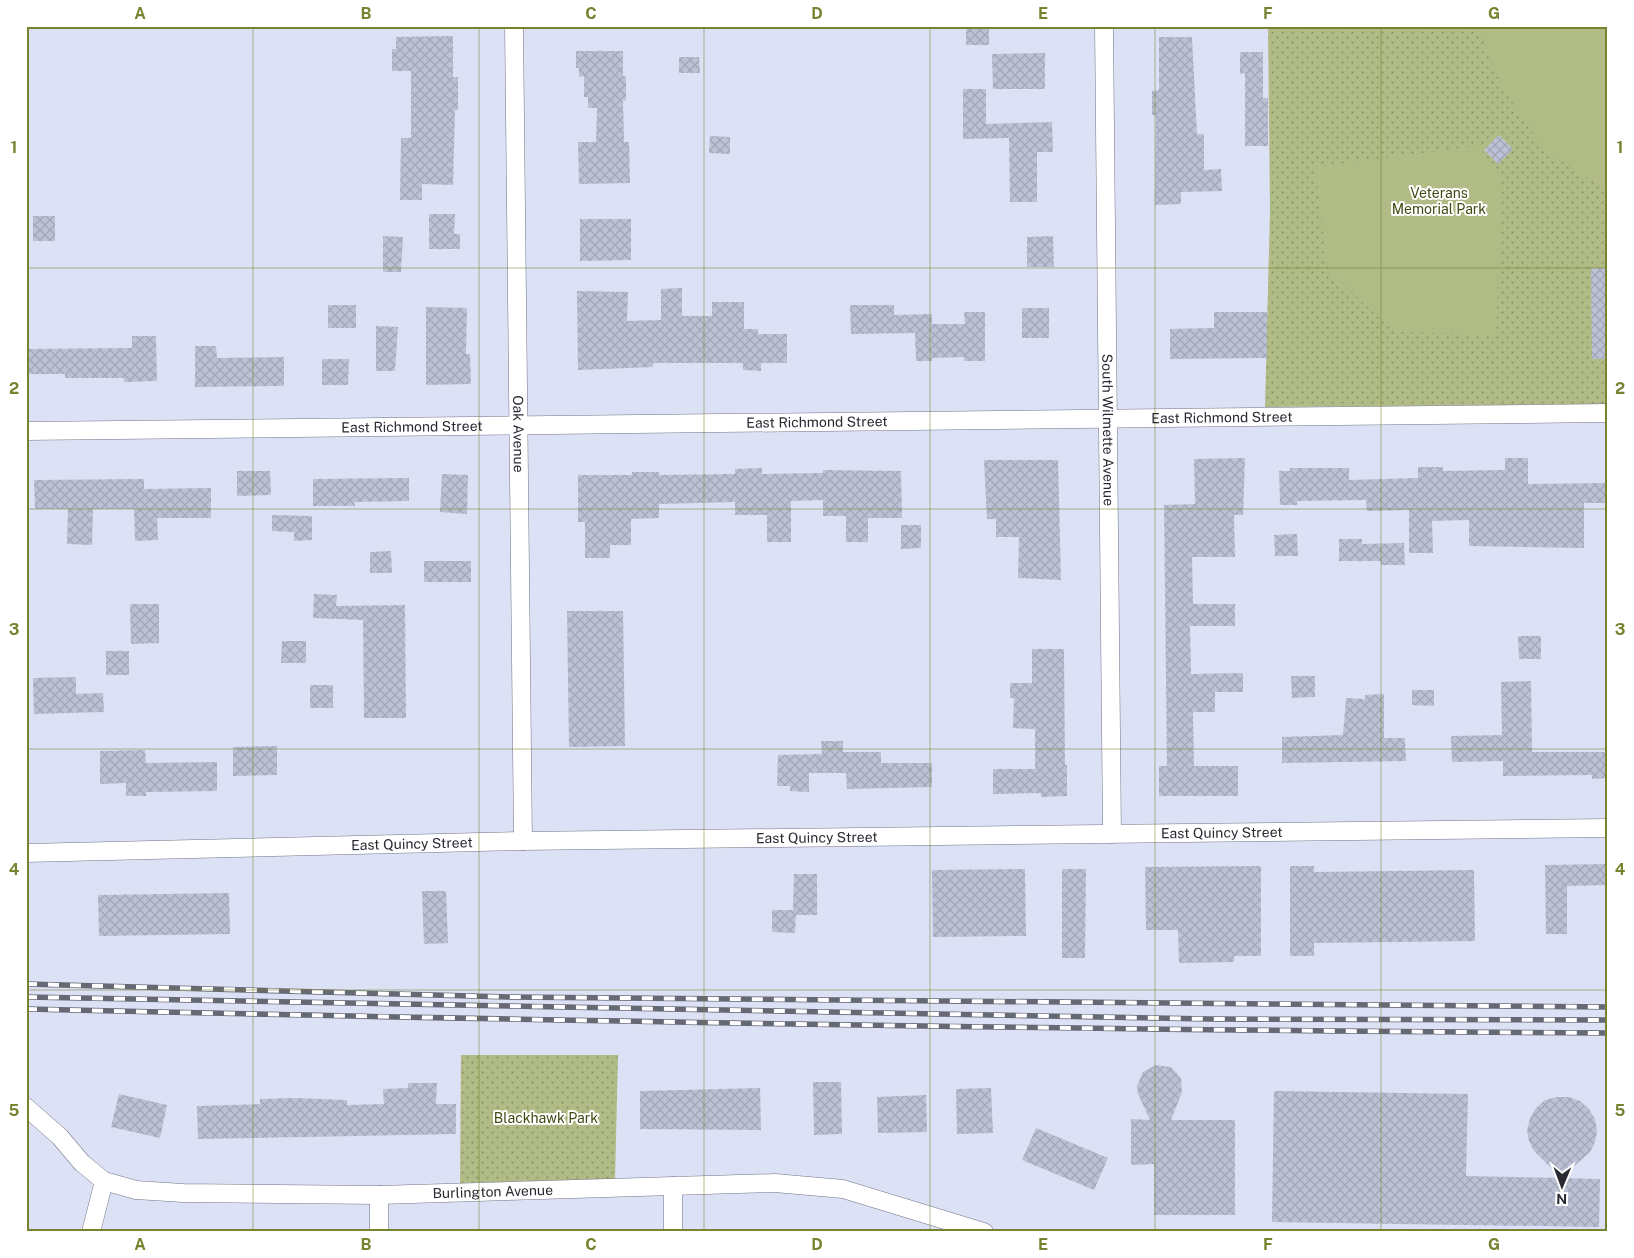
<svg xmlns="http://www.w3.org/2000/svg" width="1634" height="1258" viewBox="0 0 1634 1258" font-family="'Public Sans',sans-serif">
<defs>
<pattern id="park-dots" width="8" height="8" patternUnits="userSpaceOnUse" patternTransform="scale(1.25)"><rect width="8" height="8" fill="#b0bb85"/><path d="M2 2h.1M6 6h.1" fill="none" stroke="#8f986d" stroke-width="1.8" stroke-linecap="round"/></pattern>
<pattern id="building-cross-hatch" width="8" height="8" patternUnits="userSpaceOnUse" patternTransform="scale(1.25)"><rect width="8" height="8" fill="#bdc1d5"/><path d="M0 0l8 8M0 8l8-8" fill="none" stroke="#a2a6b7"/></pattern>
</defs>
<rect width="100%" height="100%" fill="#dde1f5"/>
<!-- park -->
<g fill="url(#park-dots)">
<path d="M1268 26H1608V404L1265 407 1270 210Z"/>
<path d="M461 1055H618L615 1179 460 1183Z"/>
</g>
<!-- pitch -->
<g fill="#b0bb85">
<path d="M1481 26H1608V189C1584 176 1561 164 1542 144 1520 120 1484 58 1481 26Z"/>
<path d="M1477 146 1502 175 1496 334 1395 332 1328 270 1315 167Z"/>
</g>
<!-- building -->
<g fill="url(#building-cross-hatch)">
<rect x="966" y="26" width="23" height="19"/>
<path d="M453 36V77H458V110H455L453 185 422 184V200H400L401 138H411V71H392V49H396V37Z"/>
<path d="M1159 37H1192L1197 134H1204V170L1221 169 1222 191 1181 192V204L1155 205 1156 115H1152V91L1159 90Z"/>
<path d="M576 51H623V76H626V101L623 100 624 142H629L630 183 579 184 578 142H596L597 108H588V97H584V76L579 77V68H576Z"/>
<path d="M1240 52H1263V98H1268V146H1245V73L1240 74Z"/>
<path d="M1045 53V89H993L992 54Z"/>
<path d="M679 57H699L700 73H679Z"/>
<path d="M963 89H986V124L1052 122 1053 152H1037V202H1010L1009 138 963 139Z"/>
<path d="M1499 135 1513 149 1498 164 1484 150Z"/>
<path d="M710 136 730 137V154L709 153Z"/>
<path d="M429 214H455L454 234H460V249H429Z"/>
<rect x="33" y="216" width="22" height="25"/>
<path d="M580 219H631V260L580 261Z"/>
<path d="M383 236 403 237 401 272H383Z"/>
<path d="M1053 236 1054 267H1027V237Z"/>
<path d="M1591 268H1608V359H1592Z"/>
<path d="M682 288V316H712V302H744V329H758V334H787V363H761V371L743 370V363H653V367L578 370 577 291 628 292 627 321 661 320V289Z"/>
<rect x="328" y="305" width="28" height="23"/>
<path d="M850 305H894V315L932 314V324H965L964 312H985V361H964V357L932 358V361H916L915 333 851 334Z"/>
<path d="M426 307 467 308 466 354H470L471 384 426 385Z"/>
<rect x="1022" y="308" width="27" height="30"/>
<path d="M1214 312H1267V358L1170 359V329L1214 328Z"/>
<path d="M376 326 398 327 395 371H376Z"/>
<path d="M132 336H156L157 381 124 382V378H65V374H26V349L132 348Z"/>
<path d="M195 346H216L217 358 284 357V386L195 387Z"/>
<path d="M322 359H349L348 385H322Z"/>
<path d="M1245 458 1243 515H1234L1235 557H1192L1193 604H1235V626H1190L1191 674 1243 673V692H1215V712H1193L1194 766H1238V796H1159V766H1167L1164 505 1195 504 1194 459Z"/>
<path d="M1505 458H1528V484L1608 483V503H1584V548L1469 546V520L1432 521 1433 553H1409V510L1367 511 1366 500 1297 501V505H1280L1279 471H1290V468H1349V480L1418 478V467H1443V471L1505 470Z"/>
<path d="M984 460H1058L1061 580 1018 578 1019 537H996V519H987Z"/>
<path d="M762 468V474L823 473V470L901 471 902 518H868V542H846V516H823V500L791 501V542H767V515H735V502L659 504V518L631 519V545H610V558H585V522H578V475H632V472H659V475L735 474V469Z"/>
<path d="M237 471H270L271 495 237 496Z"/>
<path d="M442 474 468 475 467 514 440 512Z"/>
<path d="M409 478V501L354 502 355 506H313V479Z"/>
<path d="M144 479V489L211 488V518H157L158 540 135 541 134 509H93L92 545 67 544 68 509H35L34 480Z"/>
<path d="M272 515 312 516V540L294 541V532L272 531Z"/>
<path d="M901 525H921V548L901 549Z"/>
<path d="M1297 534 1298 556H1275L1274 535Z"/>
<path d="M1339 539H1362V544L1404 543 1405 565H1381V561H1339Z"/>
<path d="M391 551 392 573H370V552Z"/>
<rect x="424" y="561" width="47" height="21"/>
<path d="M314 594 337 595 336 606 405 605 406 718H364L363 620 313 618Z"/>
<path d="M130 604H159V643L131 644Z"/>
<path d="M567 611H623L625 746 569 747Z"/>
<path d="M1518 636H1541V659H1519Z"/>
<path d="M282 641H306V663H281Z"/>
<path d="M1032 649H1064L1065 765H1067V796L1041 797V793L993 794V769H1035V729L1013 728 1014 698H1010V683H1032Z"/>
<rect x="106" y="651" width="23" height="24"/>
<path d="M1291 676H1315V697L1292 698Z"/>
<path d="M76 677V694L103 693 104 712 34 714 33 678Z"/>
<path d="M1531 681 1532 752H1608V778L1592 779V775L1503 776V761L1452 762 1451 736 1502 735 1501 682Z"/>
<rect x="310" y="685" width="23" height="23"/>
<path d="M1412 690H1434V706L1412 705Z"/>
<path d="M1384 694V738H1405L1406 761 1282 763V737L1343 735 1346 698 1365 699V695Z"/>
<path d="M821 741H843V752H881V763H932V787L847 789 846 773H809V792L790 791V786H777L778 755 822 754Z"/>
<path d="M277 746V775L233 776V747Z"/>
<path d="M145 750 146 763 217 762V791L146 792V796H126V783L100 784V751Z"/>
<path d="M1608 864V885L1567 886V934H1546L1545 865Z"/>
<path d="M1261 866V956H1234V962L1179 963 1178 930H1146L1145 867Z"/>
<path d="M1290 866H1314V872L1474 870 1475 941 1314 943V956H1290Z"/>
<path d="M1025 869 1026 936 933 937 932 870Z"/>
<path d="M1062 869H1086L1085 958H1062Z"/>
<path d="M794 874H817V915H796L795 933 772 932V910H793Z"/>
<path d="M422 891H446L448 943 424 944Z"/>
<path d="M229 893 230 934 99 936 98 895Z"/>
<path d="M1156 1065 1171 1067 1181 1078 1182 1092 1171 1120H1235V1215H1154V1164L1131 1165V1119L1150 1120 1138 1094 1137 1086 1143 1072Z"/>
<path d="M813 1082H841L842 1134 814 1135Z"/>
<path d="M408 1083H437L436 1104H456V1134L198 1139 197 1106 260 1104V1099L294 1098 347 1100V1105L384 1104 383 1089 408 1088Z"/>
<path d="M760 1088 761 1130 640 1129V1091Z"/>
<path d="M991 1088 993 1133 957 1134 956 1089Z"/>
<path d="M1274 1091 1468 1094 1466 1176 1561 1178 1534 1151 1529 1141 1527 1130 1530 1118 1536 1108 1545 1100 1557 1097H1569L1580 1101 1589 1109 1595 1119 1597 1131 1595 1142 1590 1152 1561 1178 1600 1179 1599 1227 1272 1222Z"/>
<path d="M119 1094 167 1105 160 1138 111 1127Z"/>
<path d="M926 1095 927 1132 878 1133 877 1097Z"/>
<path d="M1036 1128 1108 1158 1094 1190 1022 1160Z"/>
</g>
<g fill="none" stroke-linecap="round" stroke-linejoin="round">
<!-- street casing -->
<g stroke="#717587" stroke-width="19">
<g id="street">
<path id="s1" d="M514 26 523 841"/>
<path id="s2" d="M1104 26 1112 834"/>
<path id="s3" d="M26 431 1608 413"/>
<path id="s4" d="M26 853 523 841 1608 828"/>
<path id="s5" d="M26 1107 60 1137 82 1163 104 1181 136 1190 183 1193 379 1195 775 1183 843 1189 984 1232"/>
<path d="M673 1186V1232"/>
<path d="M379 1195V1232"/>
<path d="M91 1232 104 1181"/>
</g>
</g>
<!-- street -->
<use href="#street" stroke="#fff" stroke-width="18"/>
<!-- rail casing -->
<g stroke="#666874" stroke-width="5.5">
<g id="rail">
<path d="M26 984 509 997 1608 1007"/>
<path d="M26 997 1210 1019 1608 1020"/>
<path d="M26 1009C553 1021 1080 1030 1608 1033"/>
</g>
</g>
<!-- rail -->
<use href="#rail" stroke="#fff" stroke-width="4" stroke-dasharray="11" stroke-linecap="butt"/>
</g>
<!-- grid -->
<path fill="none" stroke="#768330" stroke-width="1" stroke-opacity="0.55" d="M253 26V1232M479 26V1232M704 26V1232M930 26V1232M1155 26V1232M1381 26V1232M26 268H1608M26 509H1608M26 749H1608M26 990H1608"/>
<g text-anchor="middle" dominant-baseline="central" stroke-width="4" stroke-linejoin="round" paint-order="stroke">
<!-- park labels -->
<g font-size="14" fill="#424a13" stroke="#fff">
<text x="1439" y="193">Veterans<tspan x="1439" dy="16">Memorial Park</tspan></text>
<text x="546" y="1118">Blackhawk Park</text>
</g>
<!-- street labels -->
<g font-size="14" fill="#292a32" stroke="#fff">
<text stroke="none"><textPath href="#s3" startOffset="1196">East Richmond Street</textPath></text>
<text stroke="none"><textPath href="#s3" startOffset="791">East Richmond Street</textPath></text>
<text stroke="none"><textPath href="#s3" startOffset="386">East Richmond Street</textPath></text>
<text stroke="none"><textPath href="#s2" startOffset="404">South Wilmette Avenue</textPath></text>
<text stroke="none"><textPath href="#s1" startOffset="408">Oak Avenue</textPath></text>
<text stroke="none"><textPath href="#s4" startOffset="1196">East Quincy Street</textPath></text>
<text stroke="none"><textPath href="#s4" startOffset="791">East Quincy Street</textPath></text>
<text stroke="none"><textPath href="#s4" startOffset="386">East Quincy Street</textPath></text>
<text stroke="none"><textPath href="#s5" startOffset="498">Burlington Avenue</textPath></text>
</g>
</g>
<!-- border -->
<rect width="1634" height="1258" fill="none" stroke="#ffffff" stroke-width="55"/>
<!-- north arrow -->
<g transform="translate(1562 1186) rotate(181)" stroke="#ffffff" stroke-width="4" paint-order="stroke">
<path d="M0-4L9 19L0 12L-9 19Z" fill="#292a32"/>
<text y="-8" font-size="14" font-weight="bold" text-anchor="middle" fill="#292a32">N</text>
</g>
<rect x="28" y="28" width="1578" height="1202" fill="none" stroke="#768330" stroke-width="2"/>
<g font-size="16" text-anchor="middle" font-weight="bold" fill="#768330">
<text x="140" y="19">A</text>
<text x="366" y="19">B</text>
<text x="591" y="19">C</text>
<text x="817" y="19">D</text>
<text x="1043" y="19">E</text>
<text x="1268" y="19">F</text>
<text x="1494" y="19">G</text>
<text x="14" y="153">1</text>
<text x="1620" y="153">1</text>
<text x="14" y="394">2</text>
<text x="1620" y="394">2</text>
<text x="14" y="635">3</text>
<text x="1620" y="635">3</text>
<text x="14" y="875">4</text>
<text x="1620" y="875">4</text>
<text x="14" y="1116">5</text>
<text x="1620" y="1116">5</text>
<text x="140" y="1250">A</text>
<text x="366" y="1250">B</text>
<text x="591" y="1250">C</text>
<text x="817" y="1250">D</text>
<text x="1043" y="1250">E</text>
<text x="1268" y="1250">F</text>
<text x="1494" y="1250">G</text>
</g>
</svg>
